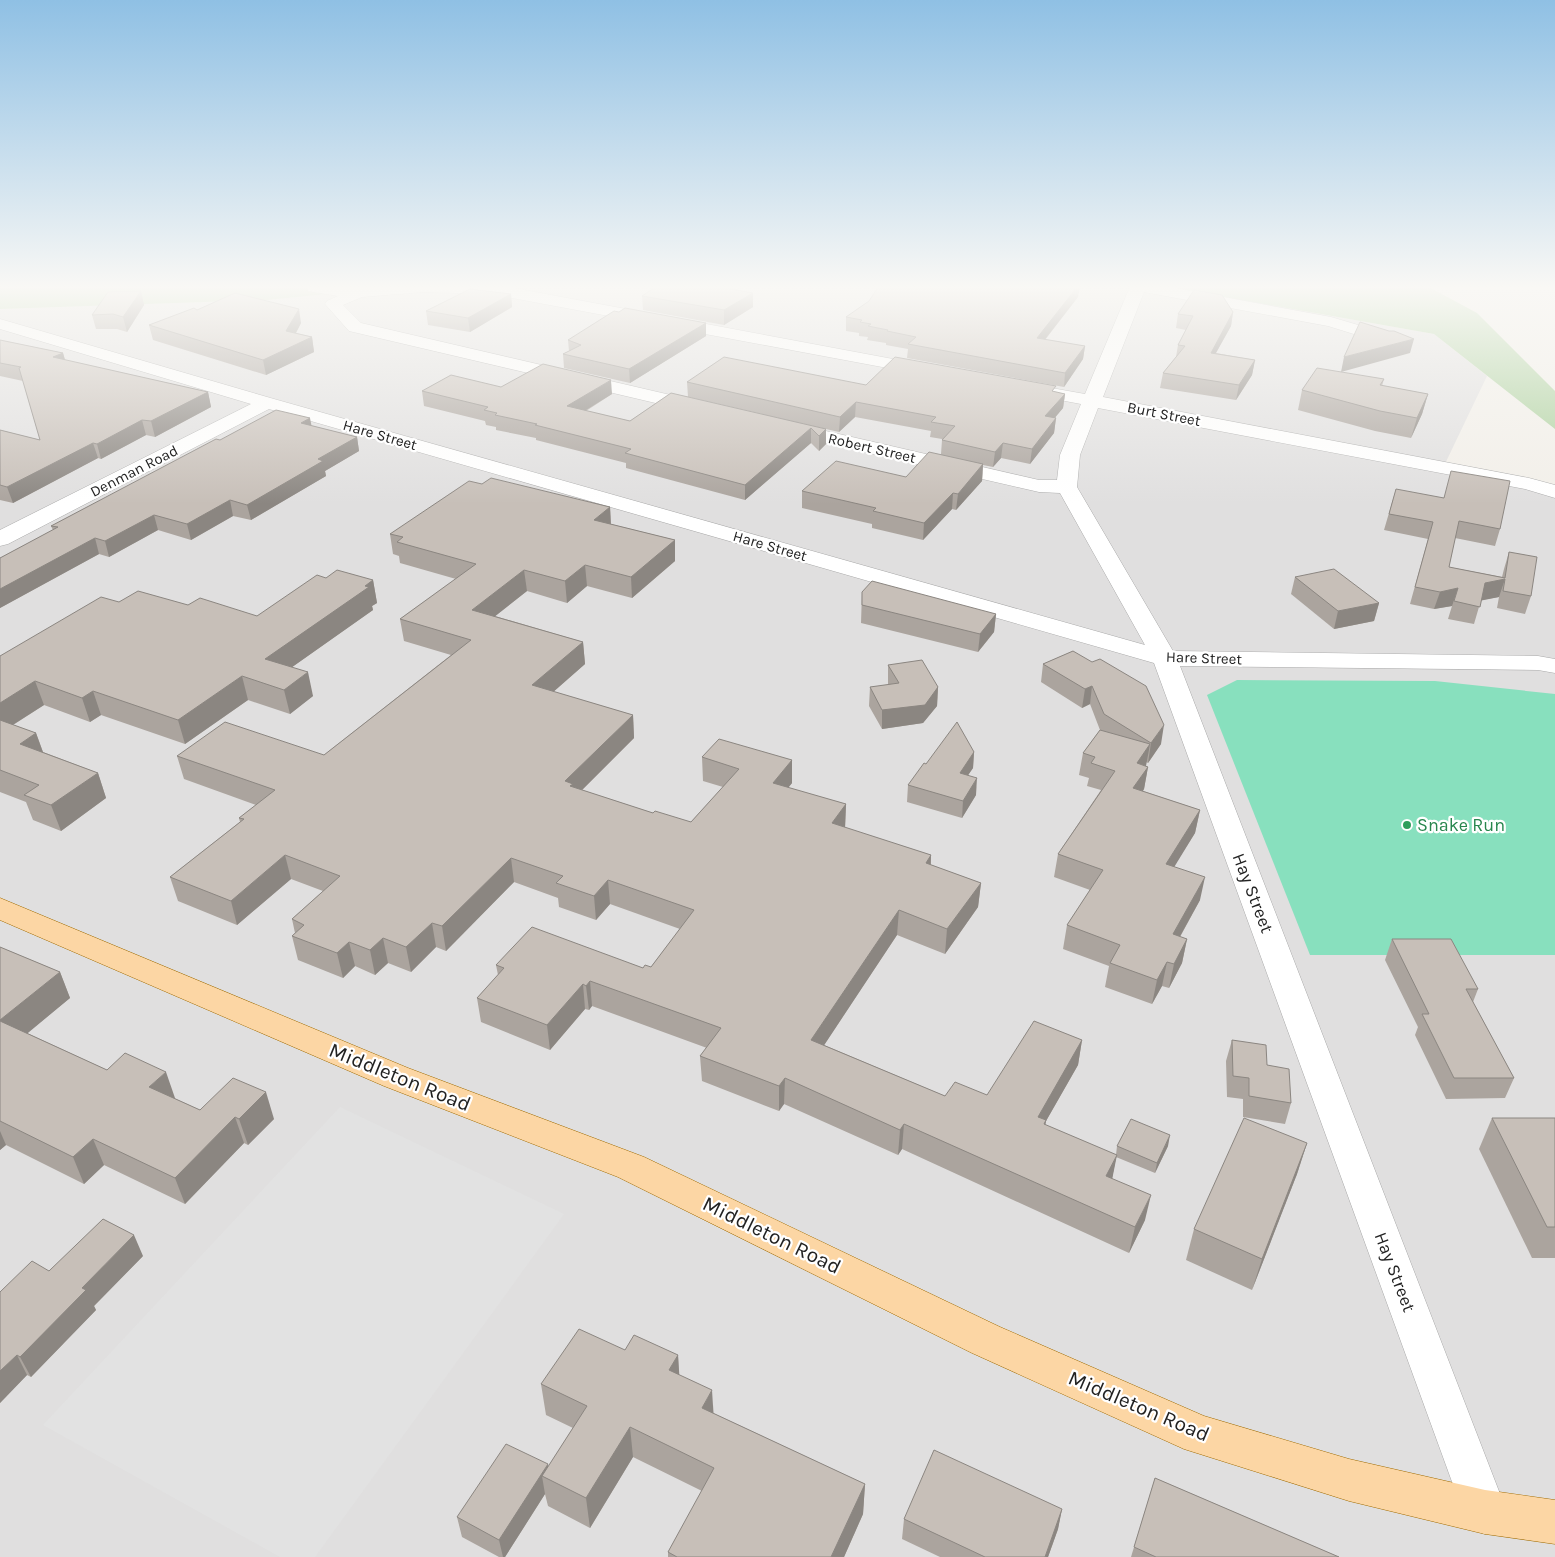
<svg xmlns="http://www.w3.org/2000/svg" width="1555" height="1557" viewBox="0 0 1555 1557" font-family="Karla,sans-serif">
<rect width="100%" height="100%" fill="#f2efe9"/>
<!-- residential -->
<path fill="#e0dfdf" d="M407 286H1162L1434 334 1487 376 1443 468 1555 496V1557H0V309L267 300Z"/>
<!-- forest -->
<g fill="#add19e">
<path d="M0 286H407L267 300 0 309Z"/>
<path d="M1162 286H1427L1477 313 1555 391V429L1434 334Z"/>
</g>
<!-- pitch -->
<path fill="#88e0be" d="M1237 680 1435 681 1555 694V955H1310L1207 695Z"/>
<!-- parking -->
<path fill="#e2e2e2" d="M340 1107 564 1214 315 1557H280L43 1425Z"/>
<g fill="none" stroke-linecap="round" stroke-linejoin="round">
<!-- minor casing -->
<g stroke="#a9a9a9" stroke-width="1">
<g id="minor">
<path d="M307 286 356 288 375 286H503L925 365 931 366 934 370 931 374 925 375 491 294 423 292 362 297 343 305 361 323 705 403 707 407 705 411 698 413 349 331 325 304 327 301 338 296 308 291Z"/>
<path d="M1127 286H1164L1331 317 1392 335 1395 339 1392 343 1386 344 1328 326 1144 292 1103 397 1529 478 1555 485V498L1525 489 1098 408 1080 455 1077 487 1173 651 1538 656 1555 659V673L1538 670 1180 666 1507 1512 1501 1528 1485 1534 1469 1528 1463 1512 1154 663 269 409 8 544 0 546V530L251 404 0 329V319L274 399 1145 645 1060 493 1039 492 791 435 784 433 781 429 784 425 791 423 1039 480H1057L1060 455 1081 404 1023 393 1020 389 1023 385 1029 384 1085 394 1129 289Z"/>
</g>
</g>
<!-- major casing -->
<g stroke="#a06b00" stroke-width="1">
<path id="major" d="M0 898 408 1068 644 1157 1000 1327 1204 1416 1349 1459 1485 1490 1555 1500V1544L1485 1534 1349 1501 1184 1449 972 1353 618 1177 384 1086 0 920Z"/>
</g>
<!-- minor -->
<use href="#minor" fill="#fff" fill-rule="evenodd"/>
<!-- major -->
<use href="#major" fill="#fcd6a4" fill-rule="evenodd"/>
</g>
<!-- wall -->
<g fill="#aba49e">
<path d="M141 291 144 305 127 332 117 329H96L92 315Z"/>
<path d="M753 293V307L724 325 643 310 642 296Z"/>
<path d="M511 294 512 307 470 332 428 325 426 311Z"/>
<path d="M1078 297 1045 340 1085 346 1083 359 1064 387 907 358 908 349 886 345V343L867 340 868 337 859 336V333L846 331V317Z"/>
<path d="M197 310 301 323 296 333 312 337 314 352 266 375 153 340 149 325Z"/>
<path d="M1233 312 1231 326 1216 353 1255 360 1252 375 1236 400 1160 388 1163 373 1176 357 1178 345 1186 330 1176 328 1178 314Z"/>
<path d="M706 323V336L630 383 564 368 563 354 569 351 568 340Z"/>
<path d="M0 340 63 353 65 360 208 392 211 407 155 437 146 435 101 459 98 458 13 503 0 500V430L40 440 23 381 0 376Z"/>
<path d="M1384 379 1382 386 1428 394 1422 414 1411 438 1375 431 1298 410 1302 390Z"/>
<path d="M687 382 866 385 1055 392 1065 394 1063 408 1055 417 1056 418 1054 433 1030 464 1001 458 993 467 983 465 982 481 956 510 952 509 923 540 872 528V524L802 508V491L906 477 941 454 942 440V439L930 437 931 431 855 417 839 432 688 397Z"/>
<path d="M501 387 612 394 586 411 630 421 671 393 826 429V444L819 451 811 443 745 500 626 468V463L536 440V438L496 430V427L486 425 485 421 424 406 422 391Z"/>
<path d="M312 426 357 437 359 451 325 471 326 476 251 520 233 516 191 540 158 530 109 557 99 554 0 608V558L53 530 51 526 220 440Z"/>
<path d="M482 484 610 507 611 524 675 540V561L632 598 587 586 567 603 527 591 495 616 583 642 585 664 553 692 633 715 634 738 582 790 653 813 691 822 723 787 703 781 702 757 792 760V783L788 788 846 804 845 828 931 855V865L981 883 978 907 945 954 897 935 824 1045 945 1096 987 1095 1082 1040 1078 1065 1046 1121 1045 1125 1116 1155 1117 1146H1168L1155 1173 1116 1157 1112 1178 1145 1220 1129 1253 902 1149 898 1155 784 1104 779 1111 702 1081 700 1056 707 1048 592 1006 589 1010 585 1009 550 1050 481 1022 477 998 498 975 496 965 643 968 651 967 680 929 610 904 596 920 559 907 558 898 514 882 446 951 436 947 411 972 388 963 375 975 355 966 343 978 298 960 292 936 295 933 292 919 323 891 291 879 237 925 178 901 170 877 240 822 239 818 256 805 184 779 177 756 324 755 451 655 404 641 400 619 456 579 400 563 399 556 393 554 390 534Z"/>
<path d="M1396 489 1500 529 1495 546 1455 538 1449 567 1502 577 1504 569 1509 552 1531 596 1525 614 1497 608 1499 597 1481 600 1474 624 1448 619 1452 606 1434 609 1410 604 1428 539 1384 530Z"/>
<path d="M1295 577 1379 603 1374 621 1334 629 1291 594Z"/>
<path d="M326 578 373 580 377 603 372 606 373 610 292 667 313 696 290 714 248 700 185 744 101 715 90 722 44 705 13 725 36 733 43 752 98 773 106 798 61 831 33 820 26 802 0 792V656L119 602 188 605 257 616Z"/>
<path d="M862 592 996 614 994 632 978 652 861 623Z"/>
<path d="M1073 651 1161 744 1148 763 1146 762V766L1148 767 1144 789 1143 791 1200 810 1195 833 1174 866 1200 900 1180 937 1187 939 1182 963 1169 988 1162 986 1152 1004 1105 987 1109 966 1063 949 1067 925 1090 890 1054 877 1058 854 1101 790 1087 786 1089 778 1079 775 1083 753 1100 730 1090 704 1082 708 1041 682 1043 664Z"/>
<path d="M888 665 938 687 937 706 923 723 882 729 869 706 870 687 888 685Z"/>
<path d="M974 752 973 768 968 775 976 795 962 818 907 802 908 785Z"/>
<path d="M1392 939 1478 989 1473 1002 1514 1078 1505 1098 1446 1099 1415 1035 1418 1027 1385 960Z"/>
<path d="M0 947 60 972 70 998 27 1033 107 1070 175 1098H174L200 1110 274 1119 248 1145 244 1143 185 1204 104 1165 84 1184 6 1145 0 1150Z"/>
<path d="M1232 1040 1267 1065 1291 1103 1285 1124 1243 1117V1099L1227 1097 1226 1061Z"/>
<path d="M1492 1118H1555V1258H1532L1479 1149Z"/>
<path d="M1307 1143 1297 1174 1252 1290 1186 1260 1194 1229Z"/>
<path d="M143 1256 94 1306 96 1310 31 1377 27 1375 0 1403V1292Z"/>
<path d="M625 1350 678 1355 679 1375 713 1413 865 1484 863 1514 844 1557H668V1552L702 1491 633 1457 590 1528 548 1506 545 1494 505 1557H499L462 1537 457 1517 548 1467 573 1428 546 1415 541 1384Z"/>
<path d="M1155 1478 1339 1557H1131Z"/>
<path d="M1062 1509 1058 1529 1048 1557H940L902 1539 904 1519Z"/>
</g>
<!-- shaded-wall -->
<g fill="#8b8681">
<path d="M1078 286H1080L1078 297 1035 352 1037 338Z"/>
<path d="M141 291 144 305 127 332 123 317Z"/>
<path d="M753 293V307L724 325V310Z"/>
<path d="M511 294 512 307 470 332 468 318Z"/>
<path d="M299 309 301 323 289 346 286 331Z"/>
<path d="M1233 312 1231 326 1208 367 1211 353Z"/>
<path d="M706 323V336L630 383 629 369Z"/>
<path d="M312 337 314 352 266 375 263 360Z"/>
<path d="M1414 339 1410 353 1341 372 1344 357Z"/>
<path d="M1085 346 1083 359 1064 387 1065 373Z"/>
<path d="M63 353 67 367 53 357Z"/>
<path d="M1255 360 1252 375 1236 400 1239 385Z"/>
<path d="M611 380 612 394 568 421 567 406Z"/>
<path d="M208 392 211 407 155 437 151 421Z"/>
<path d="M1065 394 1063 408 1044 431 1045 416Z"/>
<path d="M1428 394 1422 414 1411 438 1417 418Z"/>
<path d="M856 402 855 417 839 432 840 417Z"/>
<path d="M310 418 313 433 301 423Z"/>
<path d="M1056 418 1054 433 1030 464 1032 449Z"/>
<path d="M142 420 146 435 101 459 97 444Z"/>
<path d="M811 428V443L745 500V485Z"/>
<path d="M826 429V444L819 451V436Z"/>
<path d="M357 437 359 451 325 471 326 476 251 520 247 505 318 459Z"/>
<path d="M93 443 98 458 13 503 7 487Z"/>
<path d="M1003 443 1001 458 993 467 995 452Z"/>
<path d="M983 464 982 481 956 510 958 494Z"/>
<path d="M953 493 952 509 923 540 924 523Z"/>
<path d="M230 500 233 516 191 540 187 524Z"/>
<path d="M610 507 611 528 594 520Z"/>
<path d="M154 515 158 530 109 557 105 541Z"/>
<path d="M95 538 99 554 0 608V589Z"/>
<path d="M675 540V561L632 598 631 577Z"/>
<path d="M585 565 587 586 567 603 565 581Z"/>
<path d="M524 570 527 591 475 632 472 610Z"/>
<path d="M1505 579 1499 597 1479 601 1485 583Z"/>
<path d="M373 580 377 603 372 606 373 610 271 682 265 659Z"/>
<path d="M1458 588 1452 606 1434 609 1440 592Z"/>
<path d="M1379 603 1374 621 1334 629 1338 611Z"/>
<path d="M996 614 994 632 978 652 980 634Z"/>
<path d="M583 642 585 664 535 708 532 685Z"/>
<path d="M308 672 313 696 290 714 284 690Z"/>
<path d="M242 676 248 700 185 744 178 720Z"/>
<path d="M35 681 44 705 0 733V703Z"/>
<path d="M1092 686 1090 704 1082 708 1085 689Z"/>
<path d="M938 687 937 706 923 723 882 729V710Z"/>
<path d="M93 691 101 715 90 722 82 698Z"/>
<path d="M633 715 634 738 574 798 565 781Z"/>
<path d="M1164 725 1161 744 1148 763 1151 743Z"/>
<path d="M36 733 45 758 20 744Z"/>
<path d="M1150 744 1146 766 1137 763Z"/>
<path d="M974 752 973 768 958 790 960 773Z"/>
<path d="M792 760V783L773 806V783Z"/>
<path d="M1148 767 1144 789 1129 811 1133 788Z"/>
<path d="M98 773 106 798 61 831 51 805Z"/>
<path d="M977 778 976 795 962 818 963 801Z"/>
<path d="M846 804 845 828 832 823Z"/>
<path d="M1200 810 1195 833 1162 887 1166 864Z"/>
<path d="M285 855 291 879 237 925 231 901Z"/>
<path d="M931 855 930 879 926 863Z"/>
<path d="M511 858 514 882 446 951 442 926Z"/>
<path d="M1205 877 1200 900 1168 958 1173 934Z"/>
<path d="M608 880 610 904 596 920 594 896Z"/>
<path d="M981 883 978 907 945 954 947 929Z"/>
<path d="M899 910 897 935 811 1065V1040Z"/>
<path d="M432 923 436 947 411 972 406 947Z"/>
<path d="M383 938 388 963 375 975 370 950Z"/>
<path d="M1187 939 1182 963 1169 988 1174 964Z"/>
<path d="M349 942 355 966 343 978 337 953Z"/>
<path d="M1167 962 1162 986 1152 1004 1157 980Z"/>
<path d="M60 972 70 998 11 1047 0 1022V1020Z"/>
<path d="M590 981 592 1006 589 1010 586 986Z"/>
<path d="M583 984 585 1009 550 1050 547 1025Z"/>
<path d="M1082 1040 1078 1065 1046 1121 1042 1145 1038 1117Z"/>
<path d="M166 1072 175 1098 159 1113 149 1087Z"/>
<path d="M785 1078 784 1104 779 1111V1086Z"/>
<path d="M266 1092 274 1119 248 1145 239 1119Z"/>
<path d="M235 1117 244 1143 185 1204 175 1178Z"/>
<path d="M904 1124 902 1149 898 1155 900 1130Z"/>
<path d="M0 1131 6 1145 0 1150Z"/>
<path d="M1170 1135 1168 1146 1155 1173 1157 1163Z"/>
<path d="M93 1139 104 1165 84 1184 73 1157Z"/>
<path d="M1307 1143 1297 1174 1252 1290 1262 1259Z"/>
<path d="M1117 1155 1112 1180 1106 1176Z"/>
<path d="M1151 1195 1145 1220 1129 1253 1135 1227Z"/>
<path d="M134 1235 143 1256 94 1306 96 1310 31 1377 20 1357 82 1288Z"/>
<path d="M17 1355 27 1375 0 1403V1371Z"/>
<path d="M678 1355 680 1386 669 1370Z"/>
<path d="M712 1390 714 1421 702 1408Z"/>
<path d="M630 1427 633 1457 590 1528 586 1498Z"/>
<path d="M548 1464 550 1480 542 1476 545 1494 505 1557H503L499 1540Z"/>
<path d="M865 1484 863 1514 844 1557H831Z"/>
<path d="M1062 1509 1058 1529 1048 1557H1045Z"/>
</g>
<!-- building -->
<g fill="#c7bfb8" stroke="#8b8681">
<path d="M657 286H715L753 293 724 310 642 296Z"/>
<path d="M879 286H1078L1037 338 1085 346 1065 373 908 344 916 337 887 331 888 330 868 326 871 324 860 322 862 320 846 317 869 301Z"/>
<path d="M470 289 511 294 468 318 426 311Z"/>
<path d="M1194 290 1222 295 1233 312 1211 353 1255 360 1239 385 1163 373 1185 346 1178 345 1193 316 1178 314Z"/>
<path d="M141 291 123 317 113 314 92 315 108 292Z"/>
<path d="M235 293 299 309 286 331 312 337 263 360 149 325 194 308 197 310Z"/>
<path d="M625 308 706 323 629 369 563 354 581 345 568 340 614 311 619 312Z"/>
<path d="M1360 322 1389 331H1394L1414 339 1344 357Z"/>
<path d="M0 340 63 353 53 357 208 392 151 421 142 420 97 444 93 443 7 487 0 485V430L40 440 19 368 21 367 0 363Z"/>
<path d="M724 357 866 385 895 357 1056 386 1052 391 1065 394 1045 416 1056 418 1032 449 1003 443 995 452 942 440 955 426 931 422 936 417 856 402 840 417 687 382Z"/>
<path d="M543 364 611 380 567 406 630 421 671 393 826 429 819 436 811 428 745 485 625 453 631 449 535 425 537 424 495 415 497 413 484 410 488 407 422 391 451 375 501 387Z"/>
<path d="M1317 368 1384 379 1380 385 1428 394 1417 418 1380 411 1302 390Z"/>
<path d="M276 410 310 418 301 423 357 437 318 459 323 461 247 505 230 500 187 524 154 515 105 541 95 538 0 589V558L58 527 51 526 216 439 220 440Z"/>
<path d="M929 452 983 464 958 494 953 493 924 523 873 511 876 508 802 491 836 461 906 477Z"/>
<path d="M1451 471 1510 481 1500 529 1459 521 1449 567 1505 578 1509 552 1537 557 1531 596 1503 591 1505 579 1485 583 1480 607 1454 601 1458 588 1440 592 1415 587 1433 522 1389 514 1396 489 1444 498Z"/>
<path d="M491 478 610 507 594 520 675 540 631 577 585 565 565 581 524 570 472 610 583 642 532 685 633 715 565 781 573 784 570 786 653 813 655 811 691 822 739 769 702 757 719 739 792 760 773 783 846 804 832 823 931 855 926 863 981 883 947 929 899 910 811 1040 945 1096 955 1082 987 1095 1034 1021 1082 1040 1038 1117 1046 1120 1044 1124 1117 1155 1106 1176 1151 1195 1135 1227 904 1124 900 1130 785 1078 779 1086 700 1056 721 1028 590 981 586 986 583 984 547 1025 477 998 504 968 496 965 532 927 643 968 645 965 651 967 694 910 608 880 594 896 556 883 563 876 511 858 442 926 432 923 406 947 383 938 370 950 349 942 337 953 292 936 304 925 292 919 340 876 285 855 231 901 170 877 244 819 239 818 275 790 177 756 225 722 324 755 471 640 400 619 476 564 397 542 403 537 390 534 469 481 482 484Z"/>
<path d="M1334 569 1379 603 1338 611 1295 577Z"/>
<path d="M337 570 373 580 365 586 369 587 265 659 308 672 284 690 242 676 178 720 93 691 82 698 35 681 0 703V656L101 597 119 602 138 591 188 605 200 598 257 616 317 575 326 578Z"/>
<path d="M872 581 996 614 980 634 862 605V592Z"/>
<path d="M1073 651 1092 662 1100 659 1146 686 1164 725 1151 743 1104 714 1092 686 1085 689 1043 664Z"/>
<path d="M922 660 938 687 925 705 882 710 870 687 899 683 888 665Z"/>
<path d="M0 720 36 733 20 744 98 773 51 805 24 795 39 785 0 770Z"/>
<path d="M957 722 974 752 960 773 977 778 963 801 908 785 924 763 926 764Z"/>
<path d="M1100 730 1150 744 1137 763 1148 767 1133 788 1200 810 1166 864 1205 877 1173 934 1187 939 1174 964 1167 962 1157 980 1110 963 1120 945 1067 925 1103 870 1058 854 1115 771 1091 763 1095 757 1083 753Z"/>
<path d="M1392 939H1451L1478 989H1466L1514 1078H1454L1422 1014H1429Z"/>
<path d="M0 947 60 972 0 1020Z"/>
<path d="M0 1021 107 1070 125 1053 166 1072 149 1087 200 1110 233 1078 266 1092 239 1119 235 1117 175 1178 93 1139 73 1157 0 1121Z"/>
<path d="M1232 1040 1266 1045 1267 1065 1289 1069 1291 1103 1249 1096V1078L1233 1076Z"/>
<path d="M1244 1118 1307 1143 1262 1259 1194 1229Z"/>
<path d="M1492 1118H1555V1227H1547Z"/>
<path d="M1131 1119 1170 1135 1157 1163 1117 1146Z"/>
<path d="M103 1219 134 1235 82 1288 86 1290 20 1357 17 1355 0 1371V1292L32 1261 49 1271Z"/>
<path d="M579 1329 625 1350 634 1335 678 1355 669 1370 712 1390 702 1408 865 1484 831 1557H677L668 1552 714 1468 630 1427 586 1498 542 1476 587 1406 541 1384Z"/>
<path d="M506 1444 548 1464 499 1540 457 1517Z"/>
<path d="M934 1450 1062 1509 1045 1557H985L904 1519Z"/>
<path d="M1155 1478 1339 1557H1156L1134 1547Z"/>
</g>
<!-- sky -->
<linearGradient id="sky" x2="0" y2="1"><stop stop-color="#8fc0e4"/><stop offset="0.57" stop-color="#f9f8f5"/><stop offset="1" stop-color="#f9f8f5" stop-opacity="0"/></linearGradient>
<rect width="1555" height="504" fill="url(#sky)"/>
<!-- markers -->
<circle fill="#2e9e5b" stroke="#fff" stroke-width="2" cx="1407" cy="825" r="5"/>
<g text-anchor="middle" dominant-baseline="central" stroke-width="4.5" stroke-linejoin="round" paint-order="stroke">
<!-- far-street labels -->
<g font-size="15" fill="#222" stroke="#fff">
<text transform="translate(1164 414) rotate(11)">Burt Street</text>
<text transform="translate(380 435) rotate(16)">Hare Street</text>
<text transform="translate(872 448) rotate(13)">Robert Street</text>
<text transform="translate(134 471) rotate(-27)">Denman Road</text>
<text transform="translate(770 546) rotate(16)">Hare Street</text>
<text transform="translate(1204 658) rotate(2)">Hare Street</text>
</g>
<!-- leisure labels -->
<g font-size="18" fill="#27864d" stroke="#fff" text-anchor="start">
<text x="1417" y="825">Snake Run</text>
</g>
<!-- street labels -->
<g font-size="18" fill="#222" stroke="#fff">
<text transform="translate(1253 893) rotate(69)">Hay Street</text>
<text transform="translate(1395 1272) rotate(69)">Hay Street</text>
</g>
<!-- near-street labels -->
<g font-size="21" fill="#222" stroke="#fff">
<text transform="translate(400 1077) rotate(22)">Middleton Road</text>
<text transform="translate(772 1235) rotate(26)">Middleton Road</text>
<text transform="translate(1139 1406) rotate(23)">Middleton Road</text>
</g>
</g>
</svg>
